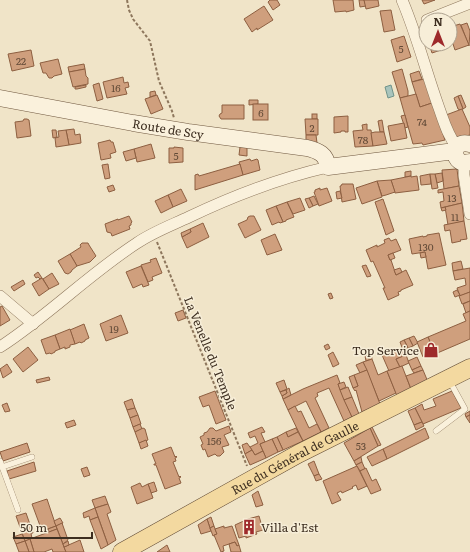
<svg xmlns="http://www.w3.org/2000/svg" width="470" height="552" viewBox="0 0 470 552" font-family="Literata,serif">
<rect width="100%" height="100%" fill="#f0e4c8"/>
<!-- water -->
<path fill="#a9c4bc" stroke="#6f938a" d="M391 85 394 96 388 98 385 87Z"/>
<!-- building -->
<g fill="#cf9f7d" stroke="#8d5f41">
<path d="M270 0H277L280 5 273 10 268 2Z"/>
<path d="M333 0H353L354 10 346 12V11L335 12Z"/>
<path d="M359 0H364L366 6 360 7Z"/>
<path d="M364 0H378L379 6 366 9Z"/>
<path d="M422 0H435L424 4Z"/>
<path d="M264 6 273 20 257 30V28L252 32 244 19Z"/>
<path d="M391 10 395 30 384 32 380 11Z"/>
<path d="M467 23 470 31 469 46 461 25Z"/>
<path d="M460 24 469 45 455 50 450 35V27Z"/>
<path d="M404 36 411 57 397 62 391 40Z"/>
<path d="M429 44H439L441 50 432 53Z"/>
<path d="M31 50 34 66 12 71 8 54Z"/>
<path d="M58 59 62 74 54 76 52 78H49L46 73H43L40 63Z"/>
<path d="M84 64 85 69 69 72 68 67Z"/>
<path d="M85 69 86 76 88 78V84L73 87 69 72Z"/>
<path d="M402 69 408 91V96L400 98 392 72Z"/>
<path d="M419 71 422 79 412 82 410 74Z"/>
<path d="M123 77 124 83 128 82 129 87 125 88 127 94 107 98 103 82Z"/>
<path d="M424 79 432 103 420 107 412 82Z"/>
<path d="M99 83 103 99 97 101 93 85Z"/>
<path d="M86 85V87L77 89H75V87Z"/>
<path d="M155 91 156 95 150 97V92Z"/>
<path d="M416 94 420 107 432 103 445 140 423 145 422 143 413 144 400 98Z"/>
<path d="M157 95 163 109 151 114 145 99Z"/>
<path d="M461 95 466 107 463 109 458 96Z"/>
<path d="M458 96 463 109 460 110 458 109 454 98Z"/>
<path d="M249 100H258V104L249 105Z"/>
<rect x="253" y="104" width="15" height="16"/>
<path d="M222 105H244V119H221L219 116 220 114 222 113Z"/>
<path d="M462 109 470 127V135L455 138 446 115Z"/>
<rect x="312" y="114" width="5" height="5"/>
<path d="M405 115 408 127 405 128 401 116Z"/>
<path d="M348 116V132H345V131H341V132L334 133V117Z"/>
<path d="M24 119H27L29 120 31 136 17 138 15 122 23 121Z"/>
<path d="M305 119H318V135H306Z"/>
<path d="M382 120 384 132H380L378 121Z"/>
<path d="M404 123 407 138 391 141 388 126Z"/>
<path d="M367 124V130H371L373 146 355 147 353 131 363 130 362 125Z"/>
<path d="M74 129 75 135 80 134 81 143 69 145 66 130Z"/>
<path d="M52 130H56L57 137 53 138Z"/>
<path d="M66 130 69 145 56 147 55 138 59 137 58 131Z"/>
<path d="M375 132H384L387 144 373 146 371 133Z"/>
<path d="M306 135H316L317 143 306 141Z"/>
<path d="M110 140 111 142H113L116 152 110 154 111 158 101 160 98 143Z"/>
<path d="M151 144 155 158 137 162 134 149Z"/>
<path d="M174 147 183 148V162L169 163V148H174Z"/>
<path d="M240 147H247V156L239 155Z"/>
<path d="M134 149 136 158 126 161 123 152Z"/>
<path d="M250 159 251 161 257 159 258 160 260 170 243 175 239 162Z"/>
<path d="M108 164 110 178 105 179 102 165Z"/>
<path d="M240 164 243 175 195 190V175L198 174 199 176Z"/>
<path d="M457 169 459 186 444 189 442 170Z"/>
<path d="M411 171V176L405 177V172Z"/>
<path d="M442 173 443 181 437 183 435 174Z"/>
<path d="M430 174 431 184 421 185 420 176Z"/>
<path d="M430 174H435L438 188 432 189Z"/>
<path d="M411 176V177L417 176 419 190 395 193 391 180Z"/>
<path d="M391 180 395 192 386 195 382 196 377 181Z"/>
<path d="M377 181 382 197 362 204 356 188Z"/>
<path d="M342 184H353L356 199 342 202 340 186H341Z"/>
<path d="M113 185 115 190 109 192 107 187Z"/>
<path d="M459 186 462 203 441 208 440 202 444 201 443 192 438 193V190Z"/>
<path d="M320 188V190L327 188 332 201 319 206 314 192H315V190Z"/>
<path d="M181 189 187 201 173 207 168 195Z"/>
<path d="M340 191 342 198 337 199 336 192Z"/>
<path d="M168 195 173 207 161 213 155 201Z"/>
<path d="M314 196 318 204 313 206 309 198Z"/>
<path d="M300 198 305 210 293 214 287 202Z"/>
<path d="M309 198 313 206 309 208 305 199Z"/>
<path d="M383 199 394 231 386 235 375 202Z"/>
<path d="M287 202 294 217 286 220V221L283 222 276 206Z"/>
<path d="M462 203 464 221 448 225 445 207Z"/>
<path d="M276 206 283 222 280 223 279 222 272 225 266 210Z"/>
<path d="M445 207 446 210 442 211 441 208Z"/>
<path d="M129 216 132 222 131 223V225L129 226 130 229 112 236 111 233 107 232 105 224 118 219V220Z"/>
<path d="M250 216H254L261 230 245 238 238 224 247 220 248 217Z"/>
<path d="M464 221 467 239 460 240 461 241 452 243 450 230 445 231 444 225Z"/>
<path d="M203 223 209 237 187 248 182 237 191 232 190 229Z"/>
<path d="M190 229 191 232 182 237 181 233Z"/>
<path d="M439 233 446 265 428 269 425 252 412 254 409 239 423 236V237L427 236V235Z"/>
<path d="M275 234 282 250 267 255 261 240Z"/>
<path d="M389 238 391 241 396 239 401 250 388 255 390 260H391L396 275 406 270 413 285 401 290V291L398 292 399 295 388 300 383 288H385L373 261 371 262 366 250 377 245V247L385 243 384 240Z"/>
<path d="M82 243H88L89 245 96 256 90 262 77 266 70 254 81 247 80 245Z"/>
<path d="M425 252 426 257 421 258 420 253Z"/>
<path d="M393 253 395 258 390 260 388 255Z"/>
<path d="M70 254 77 266 72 270 71 272 68 274 65 273 58 261Z"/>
<path d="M156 258 162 273 152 277 153 280 148 282 141 265 151 262 150 260Z"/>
<path d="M461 261 463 269 453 271 452 263Z"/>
<path d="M366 265 371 276 367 277 362 266Z"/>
<path d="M141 266 149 285 143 287 142 284 133 288 126 272Z"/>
<path d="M400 268 402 272 396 275 394 270Z"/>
<path d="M470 268V292L460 296 457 288 466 285 465 278 455 280 453 271Z"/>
<path d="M38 272 42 278 40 279 38 277 36 278 34 275Z"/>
<path d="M52 273 59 284 49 289 43 279Z"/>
<path d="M42 278 49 289 39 296 32 284Z"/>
<path d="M23 280 25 284 14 291 11 287Z"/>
<path d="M457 290 460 295 455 297 453 292Z"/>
<path d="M470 292V301L462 304 459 296Z"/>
<path d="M331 293 333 298 330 299 328 294Z"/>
<path d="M470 301V311L466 313 463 304Z"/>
<path d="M2 306 10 320 0 326V307Z"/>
<path d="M183 310 186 318 178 321 175 313Z"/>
<path d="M470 311V339L435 354 428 337 466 321 463 314Z"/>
<path d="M121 315 128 333 106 341 100 324Z"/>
<path d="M84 324 89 338 85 340V341L81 343 80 342 75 344 70 330Z"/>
<path d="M70 329 75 344 70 345V347L65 349V347L60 349 55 335Z"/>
<path d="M55 335 60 349 55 351V352L51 354 50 353 46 354 41 340Z"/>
<path d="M414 336 418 343 413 346 409 338Z"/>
<path d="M428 337 434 352 423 357 417 342Z"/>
<path d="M409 338 413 346 408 348 404 340Z"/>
<path d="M404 340 408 348 403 350 400 342Z"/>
<path d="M328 344 330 348 326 350 324 346Z"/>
<path d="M28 347 38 360 23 372 13 359Z"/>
<path d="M402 348 406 355 396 359 400 367 389 371 382 355Z"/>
<path d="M333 352 339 364 333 367 328 355Z"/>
<path d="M371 354 372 359 366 361 365 356Z"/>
<path d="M406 355 409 363 400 367 396 359Z"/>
<path d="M417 357 421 366 412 370 408 361Z"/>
<path d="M372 359 378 375 387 371 396 393 379 401 363 362Z"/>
<path d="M363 362 367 370 360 373 356 365Z"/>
<path d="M7 364 12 372 3 378 0 369Z"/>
<path d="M402 366 411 389 397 396 387 371Z"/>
<path d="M421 366 423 370 414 373 412 370Z"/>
<path d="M367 370 380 404 362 412 356 390 355 391 353 388 358 386 354 375Z"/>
<path d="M423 370 428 382 411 389 406 376Z"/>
<path d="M337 375 340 383 338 384 352 417 344 421 329 388 317 393 318 396 315 398 329 428 321 432 306 401 288 410 283 399 303 389Z"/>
<path d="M354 375 358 386 353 388 349 377Z"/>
<path d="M49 377 50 380 37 383 36 380Z"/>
<path d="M284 380 287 389 280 392 276 383Z"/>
<path d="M344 382 346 387 340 390 338 384Z"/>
<path d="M348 387 352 397 344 400 340 390Z"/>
<path d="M289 388 291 395 283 399 282 396 287 393 286 390Z"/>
<path d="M286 390 287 393 282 396 280 392Z"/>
<path d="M215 391 226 420 216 424 209 405 203 407 199 397Z"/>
<path d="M452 391 461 408 423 424 415 408 422 404 424 410 436 406 433 399Z"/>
<path d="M352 397 359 414 352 417 344 400Z"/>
<path d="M132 399 135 408 127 410 124 402Z"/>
<path d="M7 403 10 411 5 412 2 405Z"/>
<path d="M295 406 298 412 301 411 309 428 317 424 321 432 303 441 288 410Z"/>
<path d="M135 408 138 415 130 418 127 410Z"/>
<path d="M415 408 422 422 414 425 408 411Z"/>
<path d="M470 411V415L466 417 465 414Z"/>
<path d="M138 415 141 424 133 427 130 418Z"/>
<path d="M470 415V423L466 417Z"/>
<path d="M74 420 76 425 67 428 65 423Z"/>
<path d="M422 422 424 426 416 430 414 425Z"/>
<path d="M140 424 142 429 135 432 133 427Z"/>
<path d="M229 426 231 432 224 435 229 445 222 447 224 452 220 456H217L215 454 208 457 205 449 203 450 201 445 203 444 200 437 204 435V433L207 432 210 428H213L216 431Z"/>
<path d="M262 427 265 432 261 433 265 442 260 444 263 451 255 455 250 447 258 443 255 436 250 438 248 433Z"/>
<path d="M372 427 381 445 378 446 370 428Z"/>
<path d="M143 428 145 429 148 440 139 443 135 432Z"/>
<path d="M296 428 298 432 288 437 286 432Z"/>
<path d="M370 428 378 446 354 461 344 443Z"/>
<path d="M425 428 429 438 387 459 383 449Z"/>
<path d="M286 432 288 437 298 432 303 441 283 450 277 437Z"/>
<path d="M277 437 283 450 278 452 272 439Z"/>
<path d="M272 439 278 452 266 458 260 444Z"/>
<path d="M146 440 148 446 141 449 139 443Z"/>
<path d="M27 443 30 452 3 461 0 452Z"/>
<path d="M247 443 252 450 245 454 242 445Z"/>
<path d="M171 447 175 457 176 456 177 457 175 458 176 461 173 462 179 477 180 476 181 477 179 478 181 483 165 489 156 465H154V464H156L152 454Z"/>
<path d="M383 449 387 459 372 466 367 457Z"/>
<path d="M252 450 255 455 263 451 266 458 250 465 245 454Z"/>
<path d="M361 457 362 462 356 465 354 461Z"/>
<path d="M314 461 319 474 314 476 308 464Z"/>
<path d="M34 462 36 471 9 479 7 471Z"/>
<path d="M362 462 365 469 360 471 356 465Z"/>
<path d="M357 466 367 486 358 490 356 485 352 487 353 488 342 493 341 491 337 493 341 500 332 504 323 481Z"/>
<path d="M87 467 90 475 84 477 81 469Z"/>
<path d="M366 468 372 481 376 479 381 490 371 494 360 471Z"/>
<path d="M319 474 322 479 316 481 314 476Z"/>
<path d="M154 482 157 491 151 493 148 484Z"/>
<path d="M140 483 142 487 148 484 153 498 137 504 131 487Z"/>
<path d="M258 491 263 505 256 507 252 495Z"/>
<path d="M105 496 108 504 95 508 92 500Z"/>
<path d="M47 499 56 526 42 531 32 504Z"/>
<path d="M108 504 111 512 107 514 116 540 108 545 95 508Z"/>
<path d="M95 508 98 517 90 520 89 516 84 518 83 513Z"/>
<path d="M26 513 33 533H31L32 539 25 541 16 516Z"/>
<path d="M259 516 263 530 256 532 257 534 246 538V536L239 538 235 525 248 519Z"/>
<path d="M98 517 108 545 101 549 90 520Z"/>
<path d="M211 517 214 526 210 528 207 519Z"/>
<path d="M60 518 63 523 56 526 54 521Z"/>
<path d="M207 519 211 531 201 534 198 525Z"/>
<path d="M62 523 68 540 63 544 56 526Z"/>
<path d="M56 526 57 529 49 532 48 529Z"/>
<path d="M214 526 217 534 213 536 210 528Z"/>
<path d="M224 526V528L232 526 239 545 237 546 235 542 223 546 224 551 221 552 214 535 217 534 215 529Z"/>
<path d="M57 529 66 552H53L52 549 44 552H34L30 539Z"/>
<path d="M22 534 25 541 16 544 13 537Z"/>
<path d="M30 539 34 552H29L25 541Z"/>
<path d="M80 540 84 552H66L64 547Z"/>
<path d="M25 541 29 552H19L16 544Z"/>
<path d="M68 541 69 545 64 547 63 544Z"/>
<path d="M235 542 237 546 239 545 241 552H231L229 544Z"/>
<path d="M167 545 170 552H157Z"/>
</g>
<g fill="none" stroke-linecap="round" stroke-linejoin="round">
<!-- lane casing -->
<g stroke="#8d765c" stroke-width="6">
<g id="lane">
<path d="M436 431 465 409 449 380"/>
<path d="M0 461 18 510"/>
<path d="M2 467 32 457"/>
</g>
</g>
<!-- street casing -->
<g stroke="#8d765c" stroke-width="12">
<g id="street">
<path d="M402 0C417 35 426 72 439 108 444 122 448 136 457 147"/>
<path d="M427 20 470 3"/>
<path d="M464 163V175L470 214"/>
<path d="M0 296 33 324"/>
<path d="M0 347C48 316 89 274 137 243 153 232 172 225 189 217 233 196 280 178 328 167"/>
</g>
</g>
<!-- secondary casing -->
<g stroke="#6f573f" stroke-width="17">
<g id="secondary">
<path id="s1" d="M0 98 133 123 188 132 307 148C319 151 326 154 328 167L447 152H455"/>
<path d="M470 144C450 138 451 168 470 162"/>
</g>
</g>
<!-- primary casing -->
<g stroke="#5b4430" stroke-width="19">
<g id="primary">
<path id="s2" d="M122 552 298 454 470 368"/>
</g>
</g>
<!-- path -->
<g stroke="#8d765c" stroke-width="2" stroke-dasharray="3 2" stroke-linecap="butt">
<path d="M127 0 129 10 133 19 150 41 159 81 172 111 174 118"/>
<path d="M157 242 247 466"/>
</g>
<!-- lane -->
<use href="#lane" stroke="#faf1dc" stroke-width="5.5"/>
<!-- street -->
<use href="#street" stroke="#faf1dc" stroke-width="11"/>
<!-- secondary -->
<use href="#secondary" stroke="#faf1dc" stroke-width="16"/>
<!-- primary -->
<use href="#primary" stroke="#f3d9a0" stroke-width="18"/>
</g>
<!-- icons -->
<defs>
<g id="shop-bare" transform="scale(1.2)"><path d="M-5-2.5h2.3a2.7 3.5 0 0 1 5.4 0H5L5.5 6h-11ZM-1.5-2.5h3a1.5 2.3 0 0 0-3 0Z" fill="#9e2a2b" stroke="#f7eed8" stroke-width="2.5" paint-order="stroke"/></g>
<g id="building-bare" transform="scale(1.2)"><path d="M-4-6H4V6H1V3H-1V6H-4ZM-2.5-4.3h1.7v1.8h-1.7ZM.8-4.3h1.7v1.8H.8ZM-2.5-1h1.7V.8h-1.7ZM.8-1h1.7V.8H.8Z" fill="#9e2a2b" stroke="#f7eed8" stroke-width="2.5" paint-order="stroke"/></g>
</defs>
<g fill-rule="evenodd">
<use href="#shop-bare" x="431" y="350"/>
<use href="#building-bare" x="249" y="527"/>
</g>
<g text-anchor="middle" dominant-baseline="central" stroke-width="3" stroke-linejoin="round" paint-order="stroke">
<!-- number labels -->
<g font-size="10" fill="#624a37">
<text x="401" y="48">5</text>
<text x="21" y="60">22</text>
<text x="116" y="87">16</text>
<text x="261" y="112">6</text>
<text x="422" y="121">74</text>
<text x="312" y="127">2</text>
<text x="363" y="139">78</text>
<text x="176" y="155">5</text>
<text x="452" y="197">13</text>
<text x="455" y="216">11</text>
<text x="426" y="246">130</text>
<text x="114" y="328">19</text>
<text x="214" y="440">156</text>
<text x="361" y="445">53</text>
</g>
<!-- street labels -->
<g font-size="12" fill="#3d2e20" stroke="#f7eed8">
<text stroke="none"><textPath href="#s1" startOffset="171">Route de Scy</textPath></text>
<text transform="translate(211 353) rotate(68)">La Venelle du Temple</text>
<text stroke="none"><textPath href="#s2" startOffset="197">Rue du Général de Gaulle</textPath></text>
</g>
<!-- poi labels -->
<g font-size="12" fill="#3d2e20" stroke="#f7eed8" text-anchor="end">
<text x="419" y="350">Top Service</text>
<text x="261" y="527" text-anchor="start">Villa d'Est</text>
</g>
</g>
<!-- north arrow -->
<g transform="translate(438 32)"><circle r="19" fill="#f7eed8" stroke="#ada18e"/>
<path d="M0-3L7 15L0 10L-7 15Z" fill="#9e2a2b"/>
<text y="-6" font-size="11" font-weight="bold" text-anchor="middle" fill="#3d2e20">N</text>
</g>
<!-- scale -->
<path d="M14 532v6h78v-6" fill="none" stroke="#3d2e20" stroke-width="2"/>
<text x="20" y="532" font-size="12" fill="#3d2e20" stroke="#f7eed8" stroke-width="3" paint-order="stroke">50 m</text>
</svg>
